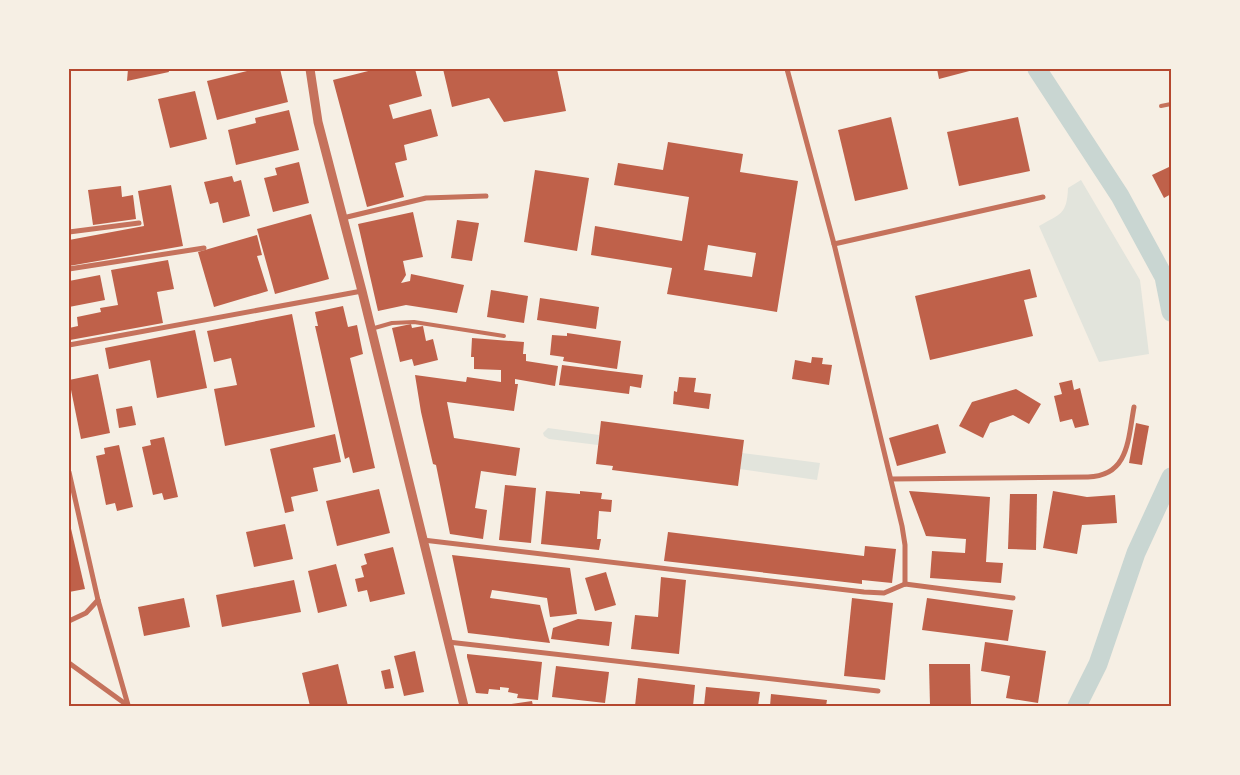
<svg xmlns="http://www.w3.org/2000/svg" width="1240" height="775" viewBox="0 0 1240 775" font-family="Commissioner,sans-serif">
<rect width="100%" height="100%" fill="#f6efe4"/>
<!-- green -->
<g fill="#e2e4dc">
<path d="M1081 180 1140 280 1149 354 1099 362 1039 226C1060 214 1067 215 1068 188Z"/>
<path d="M548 428 599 435 598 445 549 439 544 436 543 433Z"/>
<path d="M742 453 820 463 817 480 740 469Z"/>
</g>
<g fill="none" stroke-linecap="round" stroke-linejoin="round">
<!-- canal -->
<g stroke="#c9d6d2" stroke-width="19">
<path d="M1037 69 1120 196 1164 277 1171 312"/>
<path d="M1077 706 1098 664 1136 553 1171 477"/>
</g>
</g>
<!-- building -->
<g fill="#bf614a" fill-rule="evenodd">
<path d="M128 69H168L169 72 127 81Z"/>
<path d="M255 69H280L288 102 217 120 207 81Z"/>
<path d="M376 69H415L422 96 389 105 393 119 431 109 438 136 404 145 407 160 395 163 404 197 367 207 333 80Z"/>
<path d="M443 69H557L566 111 504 122 489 98 452 107Z"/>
<path d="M937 69H977L939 79Z"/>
<path d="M195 91 207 139 170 148 158 99Z"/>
<path d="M289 110 299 150 236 165 228 130 256 123 255 118Z"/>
<path d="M891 117 908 189 855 201 838 130Z"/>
<path d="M1018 117 1030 171 959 186 947 132Z"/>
<path d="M668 142 743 154 740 172 798 181 777 312 667 294 672 268 591 255 595 226 682 241 689 197 614 185 618 163 663 170ZM708 245 756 253 752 277 704 270Z"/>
<path d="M299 162 309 203 273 212 264 178 277 175 275 168Z"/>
<path d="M1169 167 1171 171V194L1164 198 1152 175Z"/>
<path d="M535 170 589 178 577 251 524 242Z"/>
<path d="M232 176 234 182 241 180 250 216 223 223 218 202 210 204 204 182Z"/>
<path d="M171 185 183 246 69 266V240L144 226 138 191Z"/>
<path d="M121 186 122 197 133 195 136 219 93 225 88 190Z"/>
<path d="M413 212 423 257 403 261 406 275 401 283 410 281 411 274 464 285 457 313 406 305 378 311 358 224Z"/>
<path d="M311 214 329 279 275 294 257 229Z"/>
<path d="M457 220 479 223 472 261 451 258Z"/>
<path d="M257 235 262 255 257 256 268 291 214 307 198 252Z"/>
<path d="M168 260 174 289 157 292 163 323 70 340 69 328 78 326 77 317 101 312 100 308 118 305 111 270Z"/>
<path d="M1030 269 1037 297 1024 300 1033 336 930 360 915 296Z"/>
<path d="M100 275 105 300 69 307V281Z"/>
<path d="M491 290 528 296 524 323 487 317Z"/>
<path d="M540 298 599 307 596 329 537 320Z"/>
<path d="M343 306 348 327 357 325 363 354 350 358 375 468 353 473 349 457 345 459 315 326H318L315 312Z"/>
<path d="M292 314 315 427 225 446 214 389 237 385 231 358 214 362 207 331Z"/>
<path d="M411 324 412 328 423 326 426 341 433 339 438 360 414 366 412 359 400 362 392 328Z"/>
<path d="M195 330 207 388 157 398 150 360 109 369 105 348Z"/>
<path d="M567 333 621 341 617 369 563 361 564 357 550 355 552 335 567 336Z"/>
<path d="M472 338 524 342 523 354H526V361L558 366 555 386 515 379V384H518L514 411 447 402 454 438 520 448 516 476 481 471 475 508 487 510 483 539 450 534 436 465 433 464 421 412 415 375 466 382 467 377 501 382V370L474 369V357H471Z"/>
<path d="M812 357 823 358 822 364 832 365 829 385 792 379 795 360 811 363Z"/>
<path d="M562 365 643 375 641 388 630 386 629 394 559 385Z"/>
<path d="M98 374 110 433 81 439 69 380Z"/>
<path d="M679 377 696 378 694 392 711 394 709 409 673 404 674 391 677 392Z"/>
<path d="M1072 380 1074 390 1080 388 1089 425 1075 428 1072 419 1060 422 1054 396 1062 394 1059 383Z"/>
<path d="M1016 389 1041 404 1029 424 1013 415 990 423 983 438 959 426 972 402Z"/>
<path d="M132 406 136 425 119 428 116 409Z"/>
<path d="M601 421 744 440 738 486 612 470 613 466 596 464Z"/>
<path d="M1136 423 1149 426 1142 465 1129 463Z"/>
<path d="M938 424 946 453 897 466 889 438Z"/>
<path d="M335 434 341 462 313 468 318 491 291 497 294 511 285 513 270 449Z"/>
<path d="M164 437 178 497 164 500 162 493 153 495 142 447 151 445 150 440Z"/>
<path d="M119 445 133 507 117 511 115 503 106 505 96 456 105 454 104 448Z"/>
<path d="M505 485 536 488 531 543 499 540Z"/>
<path d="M379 489 390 533 337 546 326 501Z"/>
<path d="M546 491 580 494V491L602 493 601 499 612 500 611 512 599 511 597 539H601L599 550 541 544Z"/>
<path d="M909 491 990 497 986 562 1003 563 1001 583 930 578 932 551 965 553 966 539 926 536Z"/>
<path d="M1053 491 1087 497 1115 495 1117 523 1082 525 1077 554 1043 548Z"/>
<path d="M1010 494H1037L1036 550 1008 549Z"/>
<path d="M69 520 85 589 69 592Z"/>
<path d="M285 524 293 559 254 567 246 532Z"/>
<path d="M668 532 864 556 865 546 896 549 892 583 862 580V584L664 561Z"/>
<path d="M393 547 405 594 370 602 367 590 358 592 355 579 364 577 361 566 367 564 364 554Z"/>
<path d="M452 555 570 568 577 614 550 617 547 598 492 590 490 598 540 605 550 643 468 633Z"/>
<path d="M336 564 347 606 318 613 308 571Z"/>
<path d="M606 572 616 605 595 611 585 578Z"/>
<path d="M661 577 686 580 679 654 631 649 635 615 658 617Z"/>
<path d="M294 580 301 612 222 627 216 595Z"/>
<path d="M184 598 190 627 144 636 138 607Z"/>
<path d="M852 598 893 603 885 680 844 676Z"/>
<path d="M927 598 1013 610 1008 641 922 630Z"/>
<path d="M578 619 612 622 609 646 551 639 553 628Z"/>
<path d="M985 642 1046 651 1038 703 1006 698 1010 676 981 671Z"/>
<path d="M415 651 424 692 404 696 394 656Z"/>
<path d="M467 654 542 662 538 700 517 698 518 694 508 692 509 688 500 687V690L489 689 488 694 476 693 467 657Z"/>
<path d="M338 664 348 706H310L302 673Z"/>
<path d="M929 664H970L971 705H930Z"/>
<path d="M556 666 609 672 605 703 552 697Z"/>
<path d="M390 669 394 688 385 689 381 671Z"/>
<path d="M638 678 695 685 693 706H635Z"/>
<path d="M706 687 760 692 758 706H704Z"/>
<path d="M771 694 827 700 826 706H770Z"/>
<path d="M532 701 533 706H504V705Z"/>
</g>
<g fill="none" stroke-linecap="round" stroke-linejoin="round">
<!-- service -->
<g stroke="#c5725c" stroke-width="4">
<path d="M1161 106 1171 104"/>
<path d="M371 329 392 323 414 322 504 336"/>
</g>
<!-- minor -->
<g stroke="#c5725c" stroke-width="5">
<path d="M787 69 834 244 902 526 905 545V584"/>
<path d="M343 218 426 198 486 196"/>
<path d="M69 232 139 223"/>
<path d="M834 244 1043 197"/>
<path d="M69 269 204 248"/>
<path d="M69 345 362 291"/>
<path d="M69 472 98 600 128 705"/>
<path d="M891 479 1088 477C1129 476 1128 439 1134 407"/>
<path d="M423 540 864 592 884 593 905 584"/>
<path d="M905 584 1013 598"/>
<path d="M69 621 86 613 98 600"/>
<path d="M448 642 878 691"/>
<path d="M69 663 127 705"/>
</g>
<!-- tertiary -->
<path stroke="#c5725c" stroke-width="9" d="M310 69 318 122 362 291 464 706"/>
</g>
<!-- border -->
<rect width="1240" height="775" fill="none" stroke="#f6efe4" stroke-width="140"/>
<rect x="70" y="70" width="1100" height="635" fill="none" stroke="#b5482f" stroke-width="2"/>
</svg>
